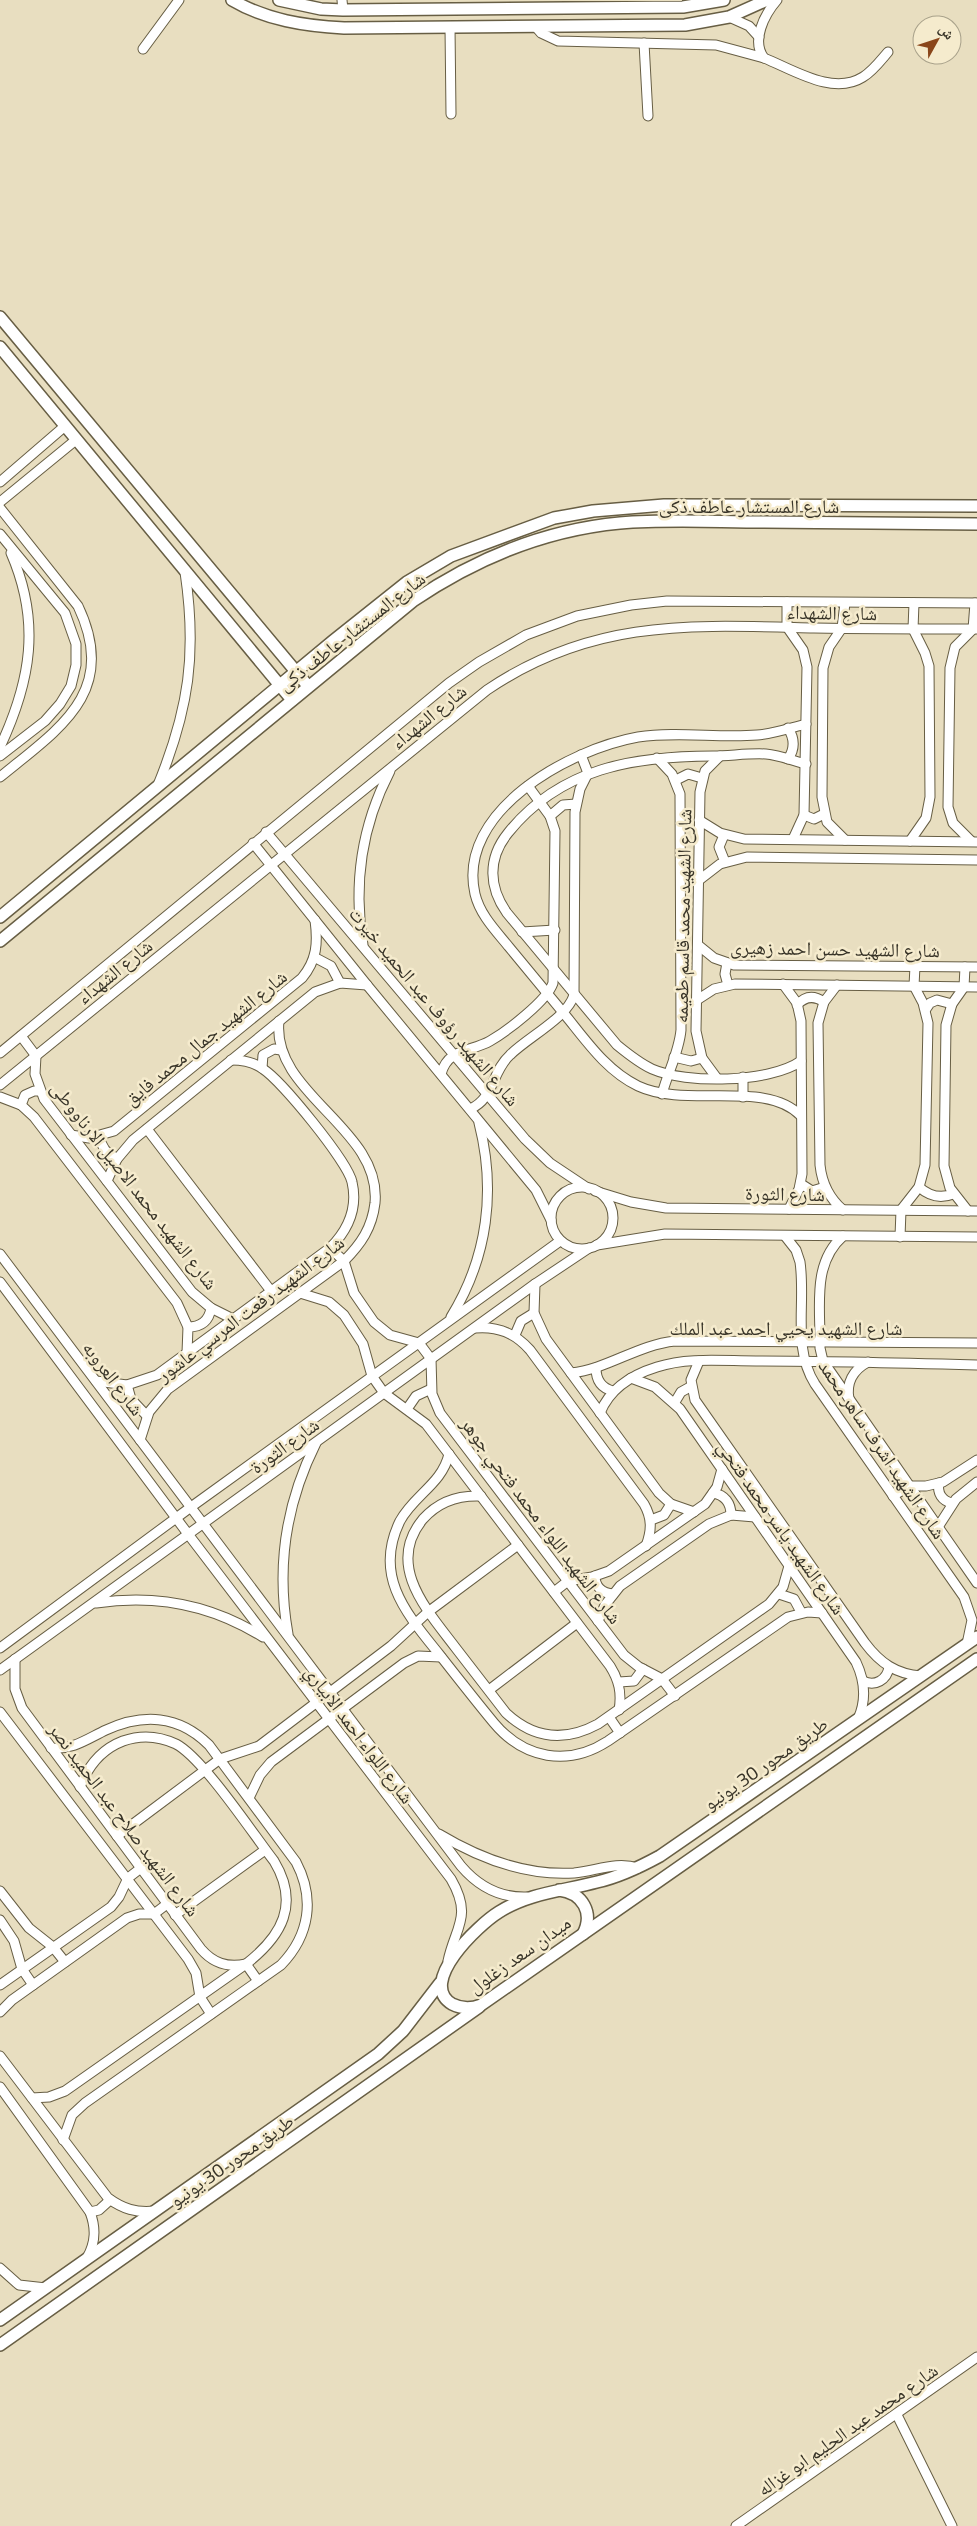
<svg xmlns="http://www.w3.org/2000/svg" width="977" height="2526" viewBox="0 0 977 2526" font-family="'Titillium Web','Noto Naskh Arabic',sans-serif">
<rect width="100%" height="100%" fill="#e8dec0"/>
<g fill="none" stroke-linecap="round" stroke-linejoin="round">
<!-- minor casing -->
<g stroke="#675e44" stroke-width="11">
<g id="minor">
<path d="M342 0 343 10"/>
<path d="M777 0C764 15 751 41 764 58 794 70 833 96 863 77 873 71 881 60 888 52"/>
<path d="M729 17 749 26 759 37"/>
<path d="M535 26 541 33 558 41 716 45 764 58"/>
<path d="M450 27 451 114"/>
<path d="M644 43 648 116"/>
<path d="M143 49 179 0"/>
<path d="M0 482 65 426"/>
<path d="M0 502 77 439"/>
<path d="M0 508 78 606C119 692 60 728 0 777"/>
<path d="M0 534 65 613 76 644V665L71 686 60 704 45 721 0 756"/>
<path d="M787 602V627L803 650 807 667 804 815 793 839"/>
<path d="M845 603 842 628 829 647 823 668 822 797 827 822 845 840"/>
<path d="M788 728C795 739 795 749 788 759"/>
<path d="M0 747C31 681 41 622 11 553"/>
<path d="M657 758 672 774 680 794 681 1030C679 1052 668 1072 662 1094"/>
<path d="M676 780 688 774 702 778"/>
<path d="M158 785C189 709 197 653 185 572"/>
<path d="M804 815 814 819 824 814"/>
<path d="M550 816 563 805 576 804"/>
<path d="M699 820 720 833 744 839 977 842"/>
<path d="M266 832 525 1139 550 1163 589 1189"/>
<path d="M724 835 719 847 725 862"/>
<path d="M910 841 926 818 930 797 929 666 925 653 913 629 914 603"/>
<path d="M971 841 953 823 948 807 950 668 955 647 973 629 975 603"/>
<path d="M253 843 367 985 536 1190 551 1220"/>
<path d="M698 881 720 864 747 857 977 860"/>
<path d="M522 932 555 930"/>
<path d="M363 945C353 884 362 825 390 771"/>
<path d="M698 945 714 958 734 965 977 967"/>
<path d="M314 957 331 966 340 983"/>
<path d="M727 963 725 974 728 985"/>
<path d="M965 967 964 987 952 1004 946 1025 944 1166 950 1188 968 1211"/>
<path d="M783 984 797 1003 801 1021 802 1174 799 1189 789 1209"/>
<path d="M837 985 824 1002 818 1023 820 1165C822 1184 829 1198 843 1210"/>
<path d="M697 1000 714 989 735 984 977 987"/>
<path d="M797 1005C805 996 814 995 824 1002"/>
<path d="M926 1009 930 1003 937 1000 952 1004"/>
<path d="M21 1036 36 1056 35 1074 44 1099 192 1292 211 1308 233 1319"/>
<path d="M0 1053 449 683 479 662 526 635 577 616 631 605 667 601 977 603"/>
<path d="M674 1057 691 1061 702 1058"/>
<path d="M801 1061C770 1083 686 1084 652 1069 639 1063 628 1054 617 1045L507 913C489 888 487 859 508 833 560 768 634 756 713 756 730 756 748 753 766 754 779 755 794 761 806 764"/>
<path d="M262 1068 263 1055 274 1049 281 1050"/>
<path d="M441 1074C448 1048 471 1052 490 1041 507 1031 547 1001 553 983L555 831 550 816 528 786"/>
<path d="M716 1077 702 1058 696 1031 700 792 705 771 720 756"/>
<path d="M743 1077V1097"/>
<path d="M0 1085 487 690C593 618 692 625 814 628 868 629 923 629 977 629"/>
<path d="M0 1097 21 1105 34 1117 177 1303 188 1327 187 1353"/>
<path d="M21 1105 25 1095 34 1091H39"/>
<path d="M470 1109C494 1099 492 1071 510 1055 528 1037 567 1018 574 995L575 812 580 789 588 773 581 755"/>
<path d="M801 1116C766 1079 687 1109 638 1086 607 1071 587 1042 566 1016 547 993 528 970 509 947 496 931 480 915 475 894 456 811 570 749 638 737 677 731 717 738 757 735 773 734 790 728 806 724"/>
<path d="M147 1129 271 1291"/>
<path d="M71 1135 89 1138 114 1131 302 978C317 960 318 943 315 920"/>
<path d="M98 1137 105 1150 117 1159"/>
<path d="M107 1181 117 1159 133 1140 315 992 340 983 367 985"/>
<path d="M801 1184 812 1191 825 1187"/>
<path d="M919 1187C929 1196 940 1199 953 1194"/>
<circle cx="582" cy="1218" r="31"/>
<path d="M595 1191 631 1202 666 1208 977 1211"/>
<path d="M785 1236 796 1250 800 1262C806 1303 792 1348 815 1384L964 1597 972 1620 967 1644"/>
<path d="M843 1236C811 1264 821 1310 820 1348L823 1361 977 1583"/>
<path d="M900 1237 901 1210 919 1187 925 1165 928 1023 923 1003 914 986 915 966"/>
<path d="M597 1245 665 1234 977 1237"/>
<path d="M330 1248 344 1261 354 1293 374 1322 390 1335 419 1343 431 1359 432 1394 440 1413 624 1655 639 1667 662 1679 675 1696"/>
<path d="M0 1254 461 1866C478 1886 500 1898 527 1897"/>
<path d="M0 1282 188 1534 451 1879C473 1917 455 1927 448 1961"/>
<path d="M535 1284 534 1313 546 1339 659 1493 671 1504 694 1512"/>
<path d="M300 1293 329 1302 344 1315 363 1344 372 1376 384 1393 426 1424 610 1666C619 1680 622 1693 619 1710"/>
<path d="M451 1317C488 1257 496 1190 479 1123"/>
<path d="M188 1327C201 1327 209 1321 211 1308"/>
<path d="M475 1328C498 1326 515 1333 530 1350L644 1504C652 1518 652 1530 646 1546"/>
<path d="M515 1335 521 1321 534 1313"/>
<path d="M699 1361 691 1380 695 1400 865 1643C880 1663 896 1674 921 1676"/>
<path d="M596 1368C596 1380 601 1388 613 1391"/>
<path d="M571 1373C608 1369 637 1345 675 1341L977 1343"/>
<path d="M631 1378 655 1387 680 1409 856 1662C865 1681 867 1699 858 1719"/>
<path d="M96 1381 127 1385 157 1375 330 1248C348 1230 358 1208 352 1182 348 1162 281 1080 263 1069 254 1062 242 1060 231 1060"/>
<path d="M127 1385 131 1399 147 1416"/>
<path d="M849 1399C846 1383 853 1370 868 1362"/>
<path d="M675 1402 681 1392 690 1387"/>
<path d="M407 1409 416 1396 431 1389"/>
<path d="M600 1413C610 1388 631 1375 657 1367 688 1357 723 1361 756 1361 829 1361 903 1363 977 1365"/>
<path d="M140 1440 149 1412 168 1389 344 1261C361 1244 372 1228 375 1203 382 1128 271 1094 279 1021"/>
<path d="M449 1454C442 1484 414 1495 400 1521 373 1576 406 1613 439 1654 457 1677 475 1700 494 1723 524 1759 568 1767 608 1741L788 1617 808 1612 822 1613"/>
<path d="M939 1483C937 1493 942 1501 952 1503"/>
<path d="M713 1493C725 1495 731 1503 731 1515"/>
<path d="M481 1496C459 1495 438 1502 423 1519 385 1565 427 1610 455 1647 472 1669 489 1691 506 1713 534 1739 565 1742 598 1724L769 1604 783 1587 789 1566"/>
<path d="M893 1496 909 1486H926L943 1482 977 1460"/>
<path d="M651 1520 664 1515 671 1504"/>
<path d="M938 1527 956 1499 977 1482"/>
<path d="M595 1576C595 1587 602 1593 613 1594"/>
<path d="M554 1592 568 1581 592 1577 609 1571 705 1504 717 1487 722 1469"/>
<path d="M779 1594 794 1599 801 1612"/>
<path d="M96 1603C155 1594 212 1605 263 1637"/>
<path d="M598 1621 605 1605 620 1586 709 1524 731 1515 755 1517"/>
<path d="M288 1634C276 1567 286 1503 316 1443"/>
<path d="M0 1648 191 1507 560 1241"/>
<path d="M15 1659V1689L22 1708 201 1949C213 1963 227 1968 246 1964L258 1981"/>
<path d="M0 1670 535 1284 589 1248"/>
<path d="M863 1681C875 1687 887 1680 889 1667"/>
<path d="M619 1682 634 1681 643 1669"/>
<path d="M489 1690 577 1623"/>
<path d="M0 1712 188 1959 196 1973 200 1997 211 2014"/>
<path d="M609 1717 620 1733"/>
<path d="M51 1748C73 1750 87 1739 106 1730 143 1713 179 1715 209 1745L296 1862C315 1898 310 1935 281 1965L85 2103 72 2115 63 2140"/>
<path d="M249 1798 260 1775 271 1762 404 1663 418 1656 441 1657"/>
<path d="M439 1834C479 1858 527 1876 574 1873 596 1871 616 1861 638 1868"/>
<path d="M117 1836 220 1759 259 1746 391 1646 428 1612 518 1545"/>
<path d="M0 1891 29 1928 53 1947 65 1962"/>
<path d="M175 1915 265 1850"/>
<path d="M0 1920 14 1941 22 1969 33 1985"/>
<path d="M0 1985 111 1907 119 1897 128 1878 141 1868"/>
<path d="M0 2012 12 2000 127 1918 139 1914H154L167 1904"/>
<path d="M0 2056 108 2198C123 2209 136 2213 155 2211"/>
<path d="M0 2087 90 2212C96 2228 96 2242 87 2258"/>
<path d="M32 2098 49 2097 65 2091 246 1964C282 1936 300 1904 274 1861 253 1834 203 1758 176 1744 159 1736 140 1735 123 1741 102 1749 88 1766 80 1787"/>
<path d="M90 2212 99 2210 110 2200"/>
<path d="M0 2268 19 2285 46 2288"/>
<path d="M897 2415 952 2526"/>
<path d="M736 2526 977 2357"/>
</g>
</g>
<!-- tertiary casing -->
<g stroke="#675e44" stroke-width="14">
<g id="tertiary">
<path d="M232 0C266 20 305 26 344 28L685 25 729 17 767 0"/>
<path d="M279 0 321 9 343 10 683 7 724 0"/>
<path d="M0 317 308 686"/>
<path d="M0 347 292 700"/>
<path d="M0 917 333 641 407 582 451 556 554 518 593 511 664 505 977 506"/>
<path d="M0 941 413 601C475 559 545 530 620 523 668 519 717 522 764 522 835 523 906 524 977 524"/>
<path d="M559 1890C583 1893 594 1913 583 1934L481 2005C471 2009 462 2009 452 2004 417 1983 478 1925 499 1912 529 1893 563 1891 597 1882 619 1877 640 1867 660 1856L977 1637"/>
<path d="M583 1934 977 1659"/>
<path d="M0 2320 378 2054 403 2031 440 1983"/>
<path d="M0 2345 479 2007"/>
</g>
</g>
<!-- minor -->
<use href="#minor" stroke="#fff" stroke-width="9"/>
<!-- tertiary -->
<use href="#tertiary" stroke="#fff" stroke-width="11"/>
</g>
<g text-anchor="middle" dominant-baseline="central" stroke-width="5" stroke-linejoin="round" paint-order="stroke">
<!-- street labels -->
<g font-size="19" fill="#383428" stroke="#f5ebcd">
<text x="749" y="505">شارع المستشار عاطف ذكى</text>
<text transform="translate(832 612) rotate(1)">شارع الشهداء</text>
<text transform="translate(351 631) rotate(-38)">شارع المستشار عاطف ذكى</text>
<text transform="translate(428 716) rotate(-39)">شارع الشهداء</text>
<text transform="translate(682 916) rotate(-89)">شارع الشهيد محمد قاسم طعيمه</text>
<text transform="translate(835 948) rotate(1)">شارع الشهيد حسن احمد زهيرى</text>
<text transform="translate(114 971) rotate(-39)">شارع الشهداء</text>
<text transform="translate(435 1006) rotate(50)">شارع الشهيد رؤوف عبد الحميد خيرت</text>
<text transform="translate(205 1037) rotate(-39)">شارع الشهيد جمال محمد فايق</text>
<text transform="translate(135 1185) rotate(52)">شارع الشهيد محمد الاصيل الارناووطى</text>
<text transform="translate(785 1193) rotate(1)">شارع الثورة</text>
<text transform="translate(250 1308) rotate(-37)">شارع الشهيد رفعت المرسي عاشور</text>
<text x="786" y="1327">شارع الشهيد يحيي احمد عبد الملك</text>
<text transform="translate(114 1378) rotate(53)">شارع العروبه</text>
<text transform="translate(284 1445) rotate(-36)">شارع الثورة</text>
<text transform="translate(883 1449) rotate(56)">شارع الشهيد اشرف ساهر محمد</text>
<text transform="translate(542 1520) rotate(53)">شارع الشهيد اللواء محمد فتحي جوهر</text>
<text transform="translate(782 1527) rotate(55)">شارع الشهيد ياسر محمد فتحي</text>
<text transform="translate(360 1734) rotate(53)">شارع اللواء احمد الابياري</text>
<text transform="translate(765 1763) rotate(-35)">طريق محور 30 يونيو</text>
<text transform="translate(125 1819) rotate(53)">شارع الشهيد صلاح عبد الحميد نصر</text>
<text transform="translate(519 1954) rotate(-35)">ميدان سعد زغلول</text>
<text transform="translate(231 2160) rotate(-35)">طريق محور 30 يونيو</text>
<text transform="translate(847 2429) rotate(-35)">شارع محمد عبد الحليم ابو غزاله</text>
</g>
</g>
<!-- north arrow -->
<g transform="translate(937 40) rotate(50)"><circle r="24" fill="#f5ebcd" stroke="#a9a28b"/>
<path d="M0-4L9 19L0 12L-9 19Z" fill="#8a461a"/>
<text y="-8" font-size="14" font-weight="bold" text-anchor="middle" fill="#383428">ش</text>
</g>
</svg>
